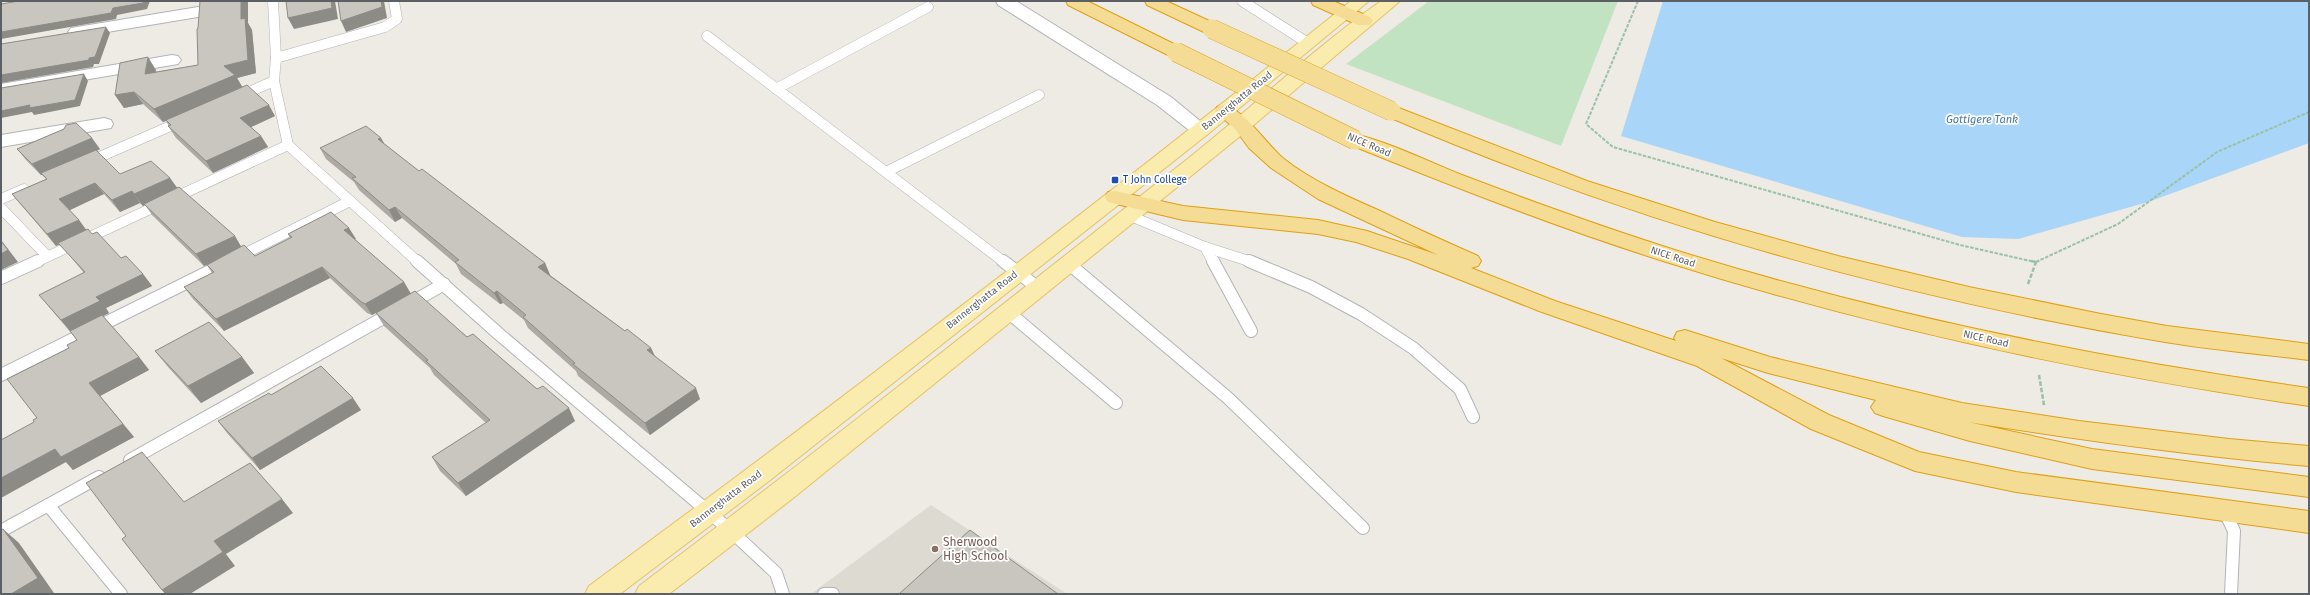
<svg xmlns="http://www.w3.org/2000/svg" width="2310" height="595" viewBox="0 0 2310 595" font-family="'Fira Sans',sans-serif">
<rect width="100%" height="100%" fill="#edebe4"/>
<!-- education -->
<path fill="#dddad2" d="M931 505 1067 594H811Z"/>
<!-- green -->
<path fill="#c2e3c2" d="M1429 1H1618L1561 146 1346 64Z"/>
<!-- water -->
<path fill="#a9d6f8" d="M1663 1H2309V143L2148 202 2018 239 1962 237 1621 136Z"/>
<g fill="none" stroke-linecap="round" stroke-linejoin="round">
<!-- service-far1 casing -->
<g stroke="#b1b4b8" stroke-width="11">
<g id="service-far1">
<path d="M273 1 276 58 274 81 288 145 418 262"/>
<path d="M1242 1 1308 43"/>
<path d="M707 36 1004 262"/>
<path d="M276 58 385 27 397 19 394 1"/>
<path d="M776 89 928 7"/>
<path d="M240 96 274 81"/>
<path d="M88 162 182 121"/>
<path d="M886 172 1039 95"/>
<path d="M1 199 24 189"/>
<path d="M1 208 47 256"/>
<path d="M1128 215 1205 247 1252 262"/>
<path d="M1205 247 1213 262"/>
<path d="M36 262 288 145"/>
<path d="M228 262 350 201"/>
</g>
</g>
<!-- service casing -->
<g stroke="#b1b4b8" stroke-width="14">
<g id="service">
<path d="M417 261 500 335 731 531 776 573 783 594"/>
<path d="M1003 261 1037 287"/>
<path d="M1213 261 1251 331"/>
<path d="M1249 261 1311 287 1361 314 1413 348 1460 389 1473 417"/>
<path d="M1068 263 1228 398 1363 528"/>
<path d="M1 278 38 261"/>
<path d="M409 304 444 284"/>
<path d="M1007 311 1116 403"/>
<path d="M1 375 230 261"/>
<path d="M130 460 392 313"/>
<path d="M48 505 121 594"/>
<path d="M2225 512 2234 531 2231 594"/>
<path d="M1 531 99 477"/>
<path d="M824 594H833"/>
</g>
</g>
<!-- minor casing -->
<g stroke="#b1b4b8" stroke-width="2">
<g id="minor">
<path d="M198 7 204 8 206 12 204 16 77 37 71 36 68 32 71 28 77 27Z"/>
<path d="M172 55 178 56 181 60 178 64 1 94V84Z"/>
<path d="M104 118 111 120 113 124 111 128 1 147V135Z"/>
</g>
</g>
<!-- tertiary casing -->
<g stroke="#b1b4b8" stroke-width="2">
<path id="tertiary" d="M996 1H1016L1171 97 1211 130 1208 134 1201 136 1194 134 1157 105 998 5Z"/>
</g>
<!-- primary casing -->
<g stroke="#e6c164" stroke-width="2">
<g id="primary">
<path d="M1351 1H1369L1208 134 769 481 620 594H585L589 586C847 396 1101 201 1351 1Z"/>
<path d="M1381 1H1400L1249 129 792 499 669 594H635L639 586C825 446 1007 301 1190 157 1254 106 1314 48 1381 1Z"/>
</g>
</g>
<!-- motorway casing -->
<g stroke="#e09f12" stroke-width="2">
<g id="motorway">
<path d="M1066 1H1087L1182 48 1185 52 1182 56H1170L1068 5Z"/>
<path d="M1145 1H1166L1218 25 1221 29 1218 33H1206L1147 5Z"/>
<path d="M1311 1H1333L1370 17 1373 21 1370 25H1358L1313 5Z"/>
<path d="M1224 105C1246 111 1266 144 1284 159 1312 181 1346 196 1378 210 1411 226 1444 241 1478 256L1481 261 1478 266 1471 268 1555 301 1676 341 1674 338 1677 332 1685 330 1770 357 1962 403 2079 421 2229 439 2309 446V466C2195 456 2081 440 1968 422L2092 449 2309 477V497L2092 469 1970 441 1883 416 1875 413 1871 407 1876 400 1768 373 1721 358 1829 415 1919 452 2016 472 2309 511V533L2016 492 1915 471 1811 429 1697 366 1539 311 1408 259 1356 242 1318 234 1183 220 1108 202 1105 197 1108 192 1115 191 1183 206 1318 220 1367 231 1438 255 1318 199 1271 168 1249 148 1235 129 1215 111 1217 107Z"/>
<path d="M1391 105 1587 181 1715 222 1838 256 1969 287 2101 314 2167 326 2309 344V360C2261 354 2213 350 2165 342 1898 297 1634 223 1384 115L1382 111 1384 107Z"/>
<path d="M1355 134C1391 143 1427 161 1462 175 1533 202 1605 228 1678 251 1884 315 2096 358 2309 388V406C2090 374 1874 328 1663 261 1556 227 1452 186 1348 144L1345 140 1348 136Z"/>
</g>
</g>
<!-- path-far1 -->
<g stroke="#9ac1a5" stroke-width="2" stroke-dasharray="3.5 1.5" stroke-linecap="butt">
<path d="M1638 1 1586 124 1613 147 1960 245 2035 262"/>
<path d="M2036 262 2118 224 2217 152 2309 112"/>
</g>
<!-- path -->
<g stroke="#9ac1a5" stroke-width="2.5" stroke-dasharray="4.5 2" stroke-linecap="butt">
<path d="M2031 261 2036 262"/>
<path d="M2028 284 2036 262 2039 261"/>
<path d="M2039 375 2044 405"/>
</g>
<!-- service-far1 -->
<use href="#service-far1" stroke="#fff" stroke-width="10"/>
<!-- service -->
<use href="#service" stroke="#fff" stroke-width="12"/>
<!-- minor -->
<use href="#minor" fill="#fff" fill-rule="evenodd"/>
<!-- tertiary -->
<use href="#tertiary" fill="#fff" fill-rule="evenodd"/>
<!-- primary -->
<use href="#primary" fill="#f9ecae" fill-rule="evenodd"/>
<!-- motorway -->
<use href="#motorway" fill="#f5dc94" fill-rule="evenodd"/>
<!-- motorway-bridge casing -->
<g stroke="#e09f12" stroke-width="20" stroke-linecap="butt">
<g id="motorway-bridge">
<path d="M1212 29 1391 111"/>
<path d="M1176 52 1355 140"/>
</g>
</g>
<!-- motorway-bridge -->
<use href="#motorway-bridge" stroke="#f5dc94" stroke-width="19"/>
</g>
<!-- wall -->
<g fill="#adaaa5">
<path d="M248 23 252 30 256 73 237 78 242 87 275 116 251 127 261 136 268 147 213 173 176 138 168 126H169L166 121 163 122 143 104 124 108 115 95 156 70 155 72 198 65Z"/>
<path d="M64 129 100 149 97 151 120 174 170 178 177 188 242 247 255 256 290 238 288 234 349 228 355 240 404 282 411 294 537 389 575 421 466 496 440 471 432 457 486 423 434 375 430 368 384 326 376 313 372 315 367 313 330 278 224 331 193 299 184 287 212 273 207 265 218 259 204 266 152 215 145 205 143 206 140 203 120 212 104 194 69 210 79 220 86 230 121 258 143 274 152 286 106 308 109 313 103 316 139 357 149 370 100 396 134 437 73 470 66 462 34 422 69 348 77 340 39 295 84 273 60 244 56 246 12 194 46 179 42 175H41L26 160 17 149Z"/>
<path d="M381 138 385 145 419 171 545 263 550 275 625 331 651 348 655 356 700 399 650 435 578 376 576 371 528 328 524 320 503 303 500 304 461 274 456 264 402 218 395 222 359 190 354 182 326 159 320 148Z"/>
<path d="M155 351 242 357 254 373 201 403 168 367Z"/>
<path d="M361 410 260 470 227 433 218 421Z"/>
</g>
<!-- shaded-wall -->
<g fill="#8d8b86">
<path d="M144 1H150L147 9 117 15 116 19 1 39V32L113 8Z"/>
<path d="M241 1H248V23L252 30 256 73 237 78 243 88 163 122 154 109 224 66 241 19Z"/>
<path d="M331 1H335L338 19 294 29 288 18Z"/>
<path d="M381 1H384L387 18 346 32 341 21Z"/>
<path d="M106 27 110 33 99 64H94L93 67 1 83V75L89 58Z"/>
<path d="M148 57 156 70 153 87 145 74Z"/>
<path d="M84 74 88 81 80 106 34 115 32 112 1 118V111Z"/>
<path d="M134 92 143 104 124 108 115 95Z"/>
<path d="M269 105 275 116 247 129 240 118Z"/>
<path d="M261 136 268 147 213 173 206 161Z"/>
<path d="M92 138 100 149 41 175 32 164Z"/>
<path d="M381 138 387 149 378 139Z"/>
<path d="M170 178 178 189 143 206 134 194Z"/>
<path d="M95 183 104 194 68 211 59 199Z"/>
<path d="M132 191 140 203 120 212 112 200Z"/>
<path d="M395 207 402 218 395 222 389 210Z"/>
<path d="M79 220 87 231 56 246 47 234Z"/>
<path d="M349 228 356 239 351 242 344 230Z"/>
<path d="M235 236 242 248 204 266 196 254Z"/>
<path d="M1 240 18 262 1 270Z"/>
<path d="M545 263 550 275 544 279 538 267Z"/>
<path d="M322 267 330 278 224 331 216 319Z"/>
<path d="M143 274 152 286 106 308 109 313 71 332 61 320 96 297Z"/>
<path d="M404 282 411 294 372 315 365 304Z"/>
<path d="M497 291 503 303 500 304 494 293Z"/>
<path d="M651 348 656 359 647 350Z"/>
<path d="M139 357 149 370 100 396 134 437 73 470 66 462 1 498V478L89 383Z"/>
<path d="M242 357 254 373 201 403 188 386Z"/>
<path d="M696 388 700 399 650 435 645 423Z"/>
<path d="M353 398 361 410 260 470 252 458Z"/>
<path d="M569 408 575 421 466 496 458 483Z"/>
<path d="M282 499 293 513 226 554 235 566 190 594H165L162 590 214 541Z"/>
<path d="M3 529 19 543 54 593 52 594H11Z"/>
</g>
<!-- building -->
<g fill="#c9c6c0" stroke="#8d8b86">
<path d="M19 1H144L143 3 113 8 111 13 1 32V4Z"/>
<path d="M200 1H241V19L245 18 248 60 224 66 235 75 154 109 134 92 115 95 120 63 148 57 145 74 198 65 197 29 198 28Z"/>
<path d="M286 1H331L332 8 288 18Z"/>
<path d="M338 1H381L382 7 341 21Z"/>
<path d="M106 27 95 57 89 58V60L1 75V44Z"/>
<path d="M84 74 75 100 29 108 30 105 1 111V88Z"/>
<path d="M247 85 269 105 240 118 261 136 206 161 168 126 171 125 166 120Z"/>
<path d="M76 123 92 138 32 164 17 149 64 129 66 125Z"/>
<path d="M366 126 381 138 378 139 419 171 422 169 545 263 538 267 625 331 627 329 651 348 647 350 696 388 645 423 573 364 575 363 523 317 526 315 497 291 494 293 455 262 459 260 395 207 389 210 352 178 356 177 320 148Z"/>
<path d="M96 150 120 174 151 161 170 178 134 194 132 191 112 200 95 183 59 199 79 220 47 234 12 194 47 179 41 173Z"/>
<path d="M179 187 235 236 196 254 144 204Z"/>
<path d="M331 212 349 228 344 230 404 282 365 304 360 301 322 267 216 319 184 287 214 272 207 265 229 253 244 245 255 256 292 237 288 234Z"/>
<path d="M88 229 92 234 97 232 121 258 126 256 143 274 96 297 100 301 61 320 39 295 85 272 58 243Z"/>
<path d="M1 241 8 250 1 254Z"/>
<path d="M415 291 467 337 473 334 537 389 543 386 569 408 458 483 432 457 490 420 426 361 428 360 376 313Z"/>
<path d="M102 315 139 357 89 383 123 424 61 457 55 449 1 478V440L34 422 33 420 37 418 7 379 69 348 67 345 77 340 70 331Z"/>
<path d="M209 322 242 357 188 386 155 351Z"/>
<path d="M321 366 353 398 252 458 218 421 269 393 271 395Z"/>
<path d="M142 452 184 502 250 463 282 499 214 541 223 552 162 590 122 539 126 536 86 483Z"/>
<path d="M3 529 38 578 11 594H1V530Z"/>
<path d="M970 530 1058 594H899Z"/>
</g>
<!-- markers -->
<rect fill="#1a4fb4" stroke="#fff" stroke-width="1.5" x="1111" y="176" width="8" height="8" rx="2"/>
<circle fill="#8d6e63" stroke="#fff" stroke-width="1.5" cx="935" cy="549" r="4"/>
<g text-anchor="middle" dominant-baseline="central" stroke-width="3.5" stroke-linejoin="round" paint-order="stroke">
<!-- street labels -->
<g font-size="10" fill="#5c5f63" stroke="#fff">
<text transform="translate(1237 101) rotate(-39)">Bannerghatta Road</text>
<text transform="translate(1369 145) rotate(23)">NICE Road</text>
<text transform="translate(1673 257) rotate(18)">NICE Road</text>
<text transform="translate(982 300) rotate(-38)">Bannerghatta Road</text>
<text transform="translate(1986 339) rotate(13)">NICE Road</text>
<text transform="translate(726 499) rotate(-37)">Bannerghatta Road</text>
</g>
<!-- transit labels -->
<g font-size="10" fill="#164399" stroke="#fff" text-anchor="start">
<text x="1123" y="180">T John College</text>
</g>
<!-- water labels -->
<g font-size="11" font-style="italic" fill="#4778a9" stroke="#fff">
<text x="1982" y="119">Gottigere Tank</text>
</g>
<!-- near-education labels -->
<g font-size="12" fill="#785e54" stroke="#fff" text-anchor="start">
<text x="943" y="542">Sherwood<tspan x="943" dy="14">High School</tspan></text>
</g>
</g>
<!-- border -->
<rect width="2310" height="595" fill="none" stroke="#5c5f63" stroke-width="4"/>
</svg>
